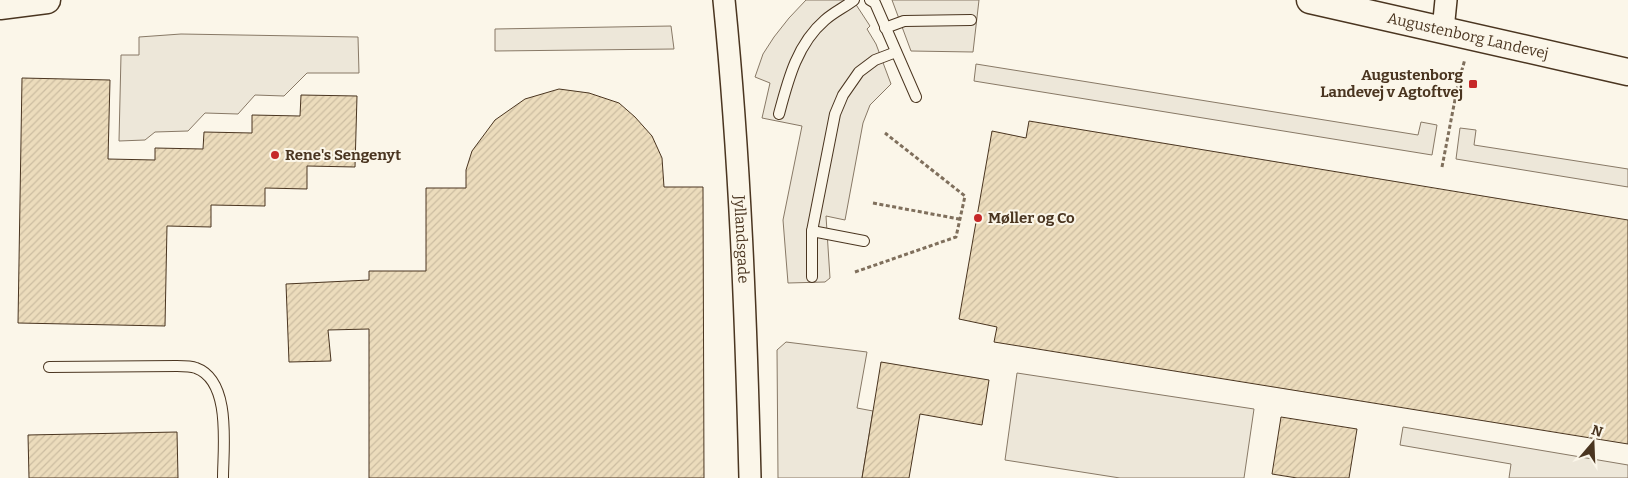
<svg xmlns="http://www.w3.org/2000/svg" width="1628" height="478" viewBox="0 0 1628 478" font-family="Bitter,serif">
<defs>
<pattern id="building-hatch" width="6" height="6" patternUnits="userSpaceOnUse" patternTransform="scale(1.25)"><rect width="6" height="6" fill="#ecdcbc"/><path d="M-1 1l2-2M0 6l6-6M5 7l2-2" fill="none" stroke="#ccbda1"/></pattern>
</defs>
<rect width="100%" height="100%" fill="#fbf6e9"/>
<!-- parking -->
<g fill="#ede7d9" stroke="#887966">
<path d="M806 0H853L870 26 867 29 876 44 891 84 870 105 863 123 845 220 826 216 830 278 825 282 788 283 783 220 802 126 762 118 770 83 755 77 763 54 774 37 789 18Z"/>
<path d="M892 0H979L973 52 911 51Z"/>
<path d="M671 26 674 49 495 51V29Z"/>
<path d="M181 34 358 37 359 73H307L284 96 255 95 238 114 205 113 188 131 155 132 145 140 119 141 121 55H139V37Z"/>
<path d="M976 64 1418 135 1421 122 1437 125 1432 155 974 81Z"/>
<path d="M1460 128 1476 130 1474 145 1628 169V187L1456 159Z"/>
<path d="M786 342 867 352 857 408 873 411 862 478H778L777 350Z"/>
<path d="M1017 373 1254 409 1244 478H1120L1005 460Z"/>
<path d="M1403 427 1628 465V478H1509L1511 464 1400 445Z"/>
</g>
<!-- building -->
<g fill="url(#building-hatch)" stroke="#4a3520">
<path d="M22 78 110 80 108 159 155 160V148L203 149 204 132 252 133V115L300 116 301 95 357 96 355 167 307 166V189L265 188V206L211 205V227L167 226 165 326 18 323Z"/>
<path d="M559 89 589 93 619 103 635 117 652 136 662 158 664 187H703L704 478H369V329L328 330 331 361 289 362 286 284 369 280V271H426V188H466V170L472 151 495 120 525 99Z"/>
<path d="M1029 121 1628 220V444L994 342 997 327 959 319 992 131 1026 138Z"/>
<path d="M881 362 989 380 982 425 920 414 909 478H862Z"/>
<path d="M1281 417 1357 429 1349 478H1297L1272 474Z"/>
<path d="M177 432 178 478H29L28 435Z"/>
</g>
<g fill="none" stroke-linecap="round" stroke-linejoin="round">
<!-- service casing -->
<g stroke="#4a3520" stroke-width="12">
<g id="service">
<path d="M870 0 875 3 916 97"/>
<path d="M885 28 904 21 971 20"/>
<path d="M779 114C788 80 797 44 825 20 834 12 845 7 854 0"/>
<path d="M812 231 864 241"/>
<path d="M812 277V231L835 114 843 95 859 72 875 60 896 52"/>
<path d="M49 367 177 366C183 366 191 366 196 368 232 381 223 448 223 478"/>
</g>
</g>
<!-- minor casing -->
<g stroke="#4a3520" stroke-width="24">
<g id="minor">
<path id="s1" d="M724 0C740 159 746 319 750 478"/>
<path d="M1443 30 1446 0"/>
</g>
</g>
<!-- tertiary casing -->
<g stroke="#4a3520" stroke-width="29">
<g id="tertiary">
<path id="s2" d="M1310 0 1628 72"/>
<path d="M0 6 47 0"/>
</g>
</g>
<!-- path -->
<g stroke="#7f6f5c" stroke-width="3" stroke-dasharray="4 2.5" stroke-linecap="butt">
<path d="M1442 167 1458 84 1465 59"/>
<path d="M873 203 959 219"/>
<path d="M855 272 956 237 965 196 885 133"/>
</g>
<!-- service -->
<use href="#service" stroke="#fbf6e9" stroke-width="10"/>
<!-- minor -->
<use href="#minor" stroke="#fbf6e9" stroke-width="21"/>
<!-- tertiary -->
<use href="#tertiary" stroke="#fbf6e9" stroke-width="26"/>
</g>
<!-- markers -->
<g fill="#c62828" stroke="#fbf6e9" stroke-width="2">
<rect x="1468" y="79" width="10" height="10" rx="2.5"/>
<circle cx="275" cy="155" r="5"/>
<circle cx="978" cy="218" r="5"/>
</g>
<g text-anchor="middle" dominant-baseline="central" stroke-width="4" stroke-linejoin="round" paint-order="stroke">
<!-- street labels -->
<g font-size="15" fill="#4a3520" stroke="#fbf6e9">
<text stroke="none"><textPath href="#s2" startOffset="162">Augustenborg Landevej</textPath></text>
<text stroke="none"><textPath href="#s1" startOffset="240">Jyllandsgade</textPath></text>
</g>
<!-- poi labels -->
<g font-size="15" font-weight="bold" fill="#4a3520" stroke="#fbf6e9" text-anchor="start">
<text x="1463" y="75" text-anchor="end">Augustenborg<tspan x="1463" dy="17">Landevej v Agtoftvej</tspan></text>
<text x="285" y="155">Rene's Sengenyt</text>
<text x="988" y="218">Møller og Co</text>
</g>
</g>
<!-- north arrow -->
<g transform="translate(1593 443) rotate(19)" stroke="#fbf6e9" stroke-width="4" paint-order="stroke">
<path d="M0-4L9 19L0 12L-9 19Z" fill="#4a3520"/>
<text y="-8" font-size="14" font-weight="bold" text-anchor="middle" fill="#4a3520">N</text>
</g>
</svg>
